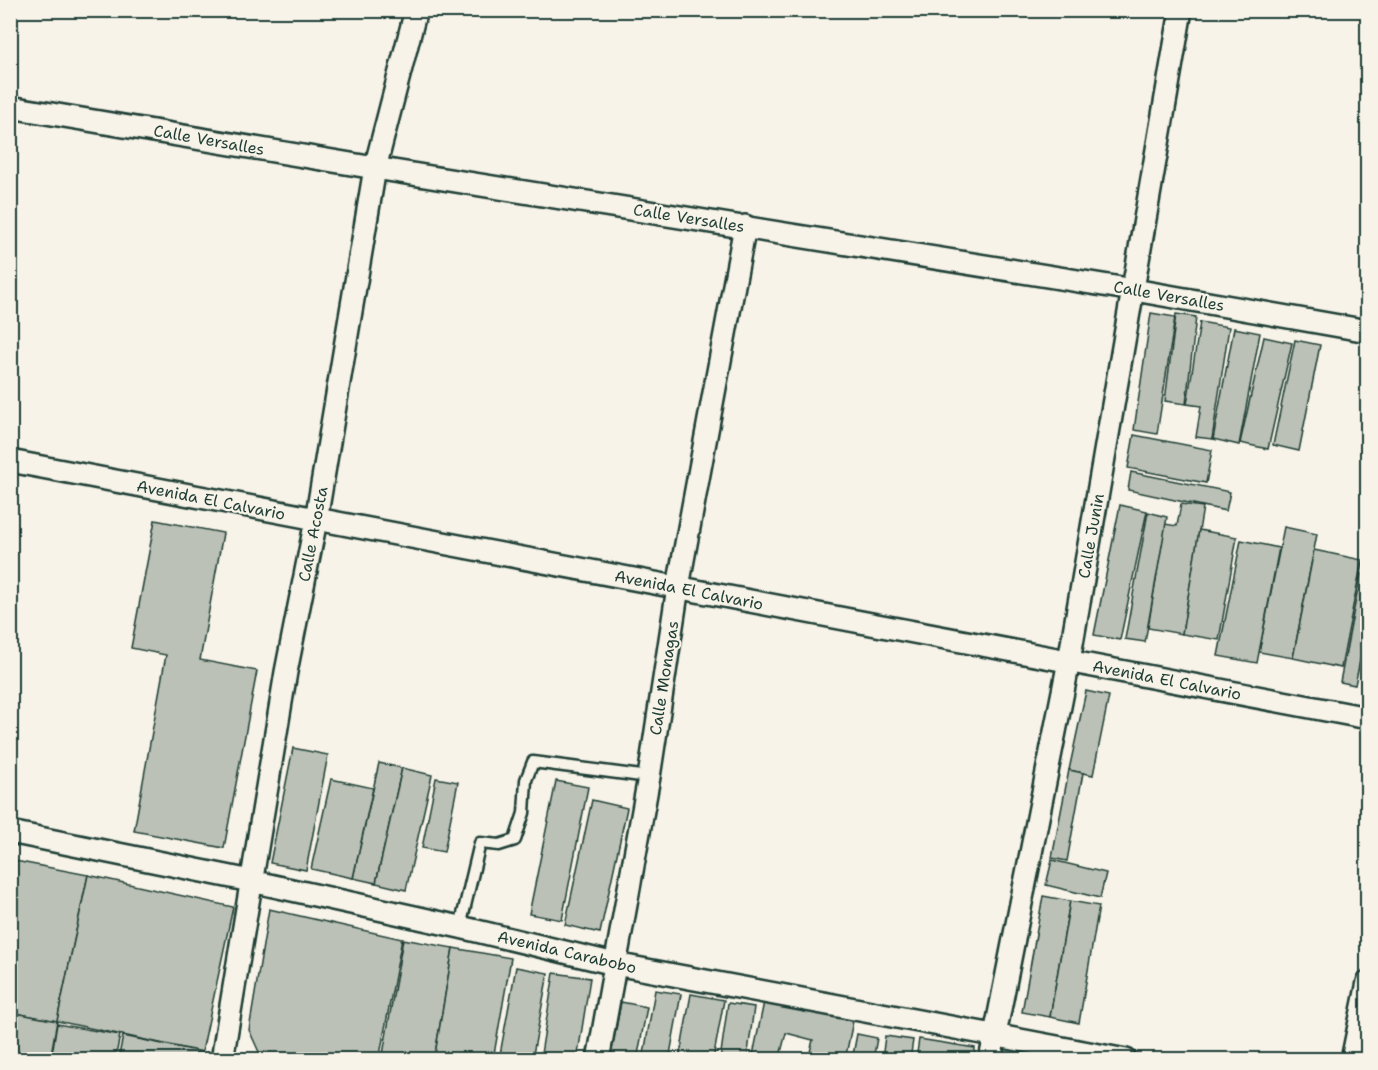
<svg xmlns="http://www.w3.org/2000/svg" width="1378" height="1070" viewBox="0 0 1378 1070" font-family="'Shantell Sans',sans-serif">
<rect width="100%" height="100%" fill="#f7f3e8"/>
<filter id="ink" filterUnits="userSpaceOnUse"><feTurbulence type="fractalNoise" baseFrequency=".0167" numOctaves="2"/><feDisplacementMap in="SourceGraphic" scale="12" xChannelSelector="R" yChannelSelector="G"/><feConvolveMatrix kernelMatrix="1 2 1 2 8 2 1 2 1" color-interpolation-filters="sRGB"/></filter>
<g filter="url(#ink)">
<!-- building -->
<g fill="#bbc1b6" stroke="#1f3d34" stroke-width="1.5">
<path d="M1151 313 1175 317 1157 434 1134 430Z"/>
<path d="M1176 314 1196 317 1186 404 1165 401Z"/>
<path d="M1200 322 1229 327 1212 439 1196 437 1201 406 1187 404Z"/>
<path d="M1234 328 1260 333 1239 445 1213 439Z"/>
<path d="M1264 337 1292 343 1268 449 1240 443Z"/>
<path d="M1295 340 1320 345 1299 451 1273 445Z"/>
<path d="M1134 435 1212 450 1206 483 1128 468Z"/>
<path d="M1131 472 1230 492 1226 511 1128 490Z"/>
<path d="M1181 504 1203 507 1182 634 1148 628 1165 524 1177 526Z"/>
<path d="M1120 505 1147 511 1120 640 1094 635Z"/>
<path d="M1148 512 1167 517 1145 642 1125 639Z"/>
<path d="M155 520 223 533 200 660 257 671 224 848 134 831 166 655 131 648Z"/>
<path d="M1284 527 1317 534 1293 658 1259 652Z"/>
<path d="M1199 530 1237 537 1219 640 1182 634Z"/>
<path d="M1241 540 1279 548 1257 663 1218 656Z"/>
<path d="M1314 550 1362 560 1341 668 1293 658Z"/>
<path d="M1363 562 1368 563V621L1355 685 1340 682Z"/>
<path d="M1368 627V672L1360 671Z"/>
<path d="M1086 691 1109 696 1093 775 1069 770Z"/>
<path d="M293 748 328 755 306 870 270 863Z"/>
<path d="M379 763 402 768 376 883 353 878Z"/>
<path d="M402 768 432 775 406 890 376 883Z"/>
<path d="M1069 770 1083 773 1067 861 1052 858Z"/>
<path d="M436 778 458 782 444 852 422 848Z"/>
<path d="M331 779 373 788 353 878 311 869Z"/>
<path d="M556 781 588 787 562 920 529 914Z"/>
<path d="M592 800 627 808 600 933 565 925Z"/>
<path d="M10 860 88 875 57 1021 10 1012Z"/>
<path d="M1052 860 1106 873 1100 898 1046 885Z"/>
<path d="M88 875 233 907 202 1052 57 1021Z"/>
<path d="M1043 896 1070 901 1050 1017 1022 1012Z"/>
<path d="M1070 901 1099 906 1079 1023 1050 1017Z"/>
<path d="M269 909 402 939 379 1060H258L259 1052 249 1030Z"/>
<path d="M403 939 453 948 434 1060H382Z"/>
<path d="M453 948 511 958 493 1060H434Z"/>
<path d="M516 967 548 973 532 1060H499Z"/>
<path d="M554 973 590 978 577 1060H540Z"/>
<path d="M655 990 681 994 669 1060H643Z"/>
<path d="M691 994 724 1000 713 1060H679Z"/>
<path d="M621 1002 647 1007 637 1060H610Z"/>
<path d="M764 1002 853 1021 845 1060H808L813 1040 786 1033 779 1060H752Z"/>
<path d="M728 1003 754 1007 747 1060H720Z"/>
<path d="M10 1012 57 1021 50 1060H10Z"/>
<path d="M57 1024 120 1035 115 1060H51Z"/>
<path d="M857 1034 877 1038 873 1060H852Z"/>
<path d="M123 1036 202 1052 201 1060H118Z"/>
<path d="M885 1036 913 1040 910 1060H882Z"/>
<path d="M919 1039 975 1048 974 1060H916Z"/>
</g>
<g fill="none" stroke-linecap="round" stroke-linejoin="round">
<!-- service casing -->
<g stroke="#1f3d34" stroke-width="15">
<path id="service" d="M460 927 480 843 499 845 515 840 524 813 526 780 533 762 649 777"/>
</g>
<!-- minor casing -->
<g stroke="#1f3d34" stroke-width="26">
<g id="minor">
<path d="M10 107 375 168 1134 290 1368 331"/>
<path d="M10 461 1368 718"/>
<path d="M10 832 251 881 460 927 615 964 1126 1060"/>
<path d="M222 1060 286 672 316 520 375 168 416 10"/>
<path d="M598 1060 649 777 678 587 745 226"/>
<path d="M990 1060 1069 661 1181 10"/>
<path d="M1352 1060 1368 982"/>
</g>
</g>
<!-- service -->
<use href="#service" stroke="#f7f3e8" stroke-width="10"/>
<!-- minor -->
<use href="#minor" stroke="#f7f3e8" stroke-width="21"/>
</g>
</g>
<g text-anchor="middle" dominant-baseline="central" stroke-width="4.5" stroke-linejoin="round" paint-order="stroke">
<!-- street labels -->
<g font-size="16" fill="#1f3d34" stroke="#f7f3e8">
<text transform="translate(209 140) rotate(10)">Calle Versalles</text>
<text transform="translate(689 218) rotate(9)">Calle Versalles</text>
<text transform="translate(1169 296) rotate(10)">Calle Versalles</text>
<text transform="translate(211 500) rotate(11)">Avenida El Calvario</text>
<text transform="translate(313 534) rotate(-79)">Calle Acosta</text>
<text transform="translate(1091 536) rotate(-80)">Calle Junin</text>
<text transform="translate(689 590) rotate(11)">Avenida El Calvario</text>
<text transform="translate(664 678) rotate(-81)">Calle Monagas</text>
<text transform="translate(1167 680) rotate(11)">Avenida El Calvario</text>
<text transform="translate(567 952) rotate(13)">Avenida Carabobo</text>
</g>
</g>
<!-- margin -->
<rect width="1378" height="1070" fill="none" stroke="#f7f3e8" stroke-width="36"/>
<rect x="18" y="18" width="1342" height="1034" fill="none" stroke="#1f3d34" stroke-width="2" filter="url(#ink)"/>
</svg>
